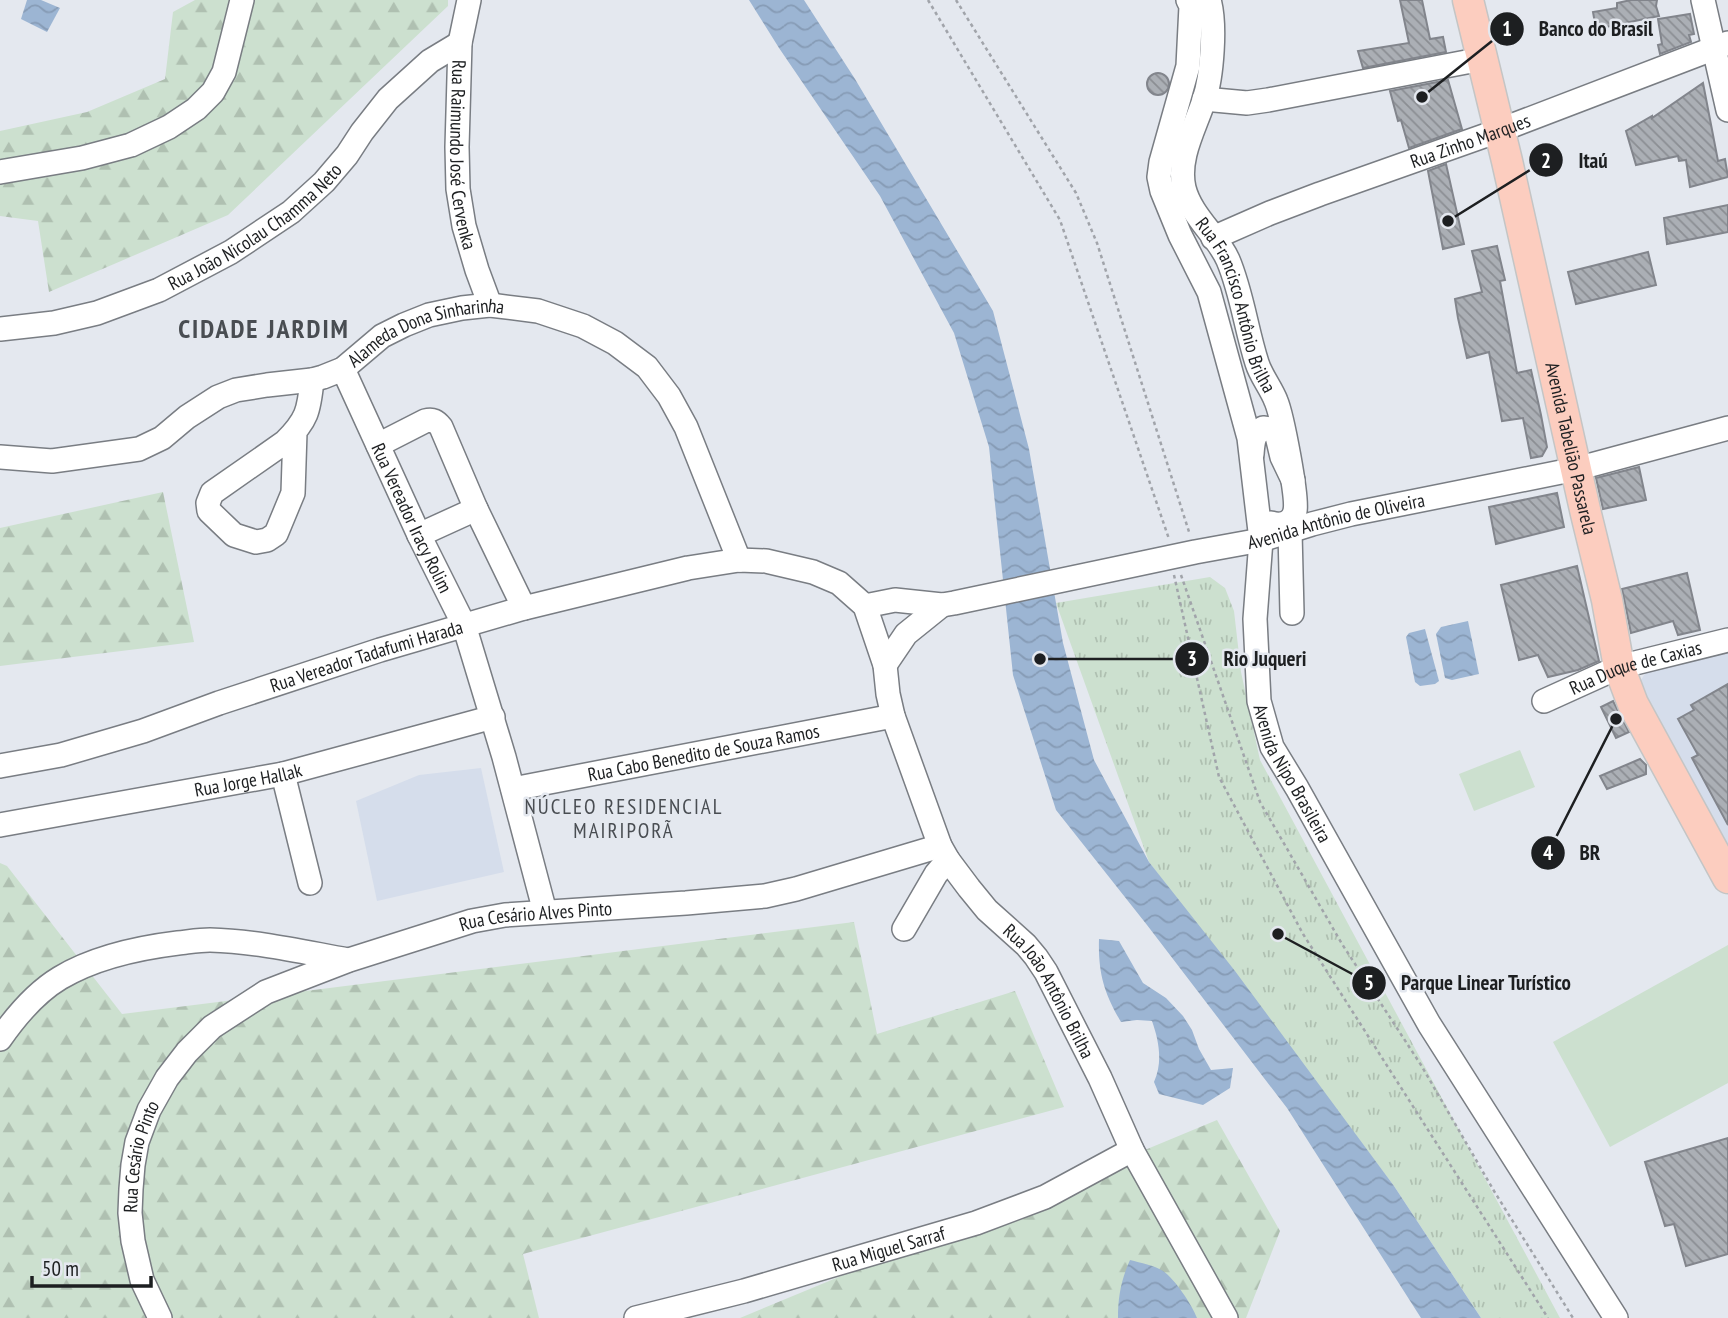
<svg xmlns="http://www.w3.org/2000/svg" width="1728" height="1318" viewBox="0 0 1728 1318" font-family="'PT Sans Narrow',sans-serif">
<defs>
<pattern id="grass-tufts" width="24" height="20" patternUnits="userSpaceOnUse" patternTransform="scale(1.75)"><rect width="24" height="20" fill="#cce0cf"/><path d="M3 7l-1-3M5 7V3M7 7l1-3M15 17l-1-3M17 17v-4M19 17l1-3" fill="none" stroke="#afc0b1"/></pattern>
<pattern id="forest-firs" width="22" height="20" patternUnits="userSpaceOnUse" patternTransform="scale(1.75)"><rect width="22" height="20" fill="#cce0cf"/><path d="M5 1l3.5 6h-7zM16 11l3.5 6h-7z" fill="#afc0b1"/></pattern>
<pattern id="water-waves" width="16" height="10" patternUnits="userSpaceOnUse" patternTransform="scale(1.75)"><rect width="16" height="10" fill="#9cb5d3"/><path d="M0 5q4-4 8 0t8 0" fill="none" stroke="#869bb5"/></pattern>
<pattern id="building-back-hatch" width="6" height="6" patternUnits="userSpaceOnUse" patternTransform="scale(1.75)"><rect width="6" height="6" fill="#abafb5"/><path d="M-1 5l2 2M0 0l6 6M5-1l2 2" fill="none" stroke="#8b8e93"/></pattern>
</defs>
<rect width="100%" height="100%" fill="#e4e8ef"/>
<!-- built -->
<g fill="#d5ddeb">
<path d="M1728 652V846L1642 687 1641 680 1646 672Z"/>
<path d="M481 768 504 872 377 901 356 801 419 775Z"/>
</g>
<!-- grass -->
<path fill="url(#grass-tufts)" d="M1210 577 1225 588 1234 611 1241 672 1260 760 1560 1318H1481L1394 1186 1149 862 1056 603Z"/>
<!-- forest -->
<g fill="url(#forest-firs)">
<path d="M195 0H448V6L228 215 49 292 38 221 0 216V131L87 112 165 79 173 12Z"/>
<path d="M163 492 194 642 0 666V528Z"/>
<path d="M0 863 7 866 122 1014 854 922 877 1034 1015 991 1064 1107 523 1254 539 1318H0Z"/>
<path d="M1217 1120 1280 1231 1246 1318H740Z"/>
</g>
<!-- pitch -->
<g fill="#cce0cf">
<path d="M1520 750 1535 787 1474 811 1459 774Z"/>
<path d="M1728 945V1083L1610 1147 1553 1042Z"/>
</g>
<!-- water -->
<g fill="url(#water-waves)">
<path d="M27 0H41L60 8 47 32 21 19Z"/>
<path d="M749 0H804L855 79 993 311 1029 449 1063 643 1094 760 1149 862 1235 971 1394 1186 1481 1318H1421L1287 1108 1147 925 1056 810 1013 675 989 447 954 333 880 196 779 48Z"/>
<path d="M1468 621 1479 674 1452 680 1445 678 1436 634 1441 627Z"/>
<path d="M1425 629 1439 681 1435 684 1420 686 1415 682 1406 637 1409 633Z"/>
<path d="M1099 939 1119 941 1143 983 1166 998 1183 1016 1192 1030 1199 1049 1211 1070 1233 1068 1230 1088 1203 1105 1159 1094 1154 1082C1163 1062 1159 1041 1152 1021L1137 1020 1121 1022C1104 993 1098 973 1099 939Z"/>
<path d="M1130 1260C1141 1263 1154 1265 1163 1271 1175 1279 1192 1305 1197 1318H1118C1118 1297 1121 1280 1130 1260Z"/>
</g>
<!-- building -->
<g fill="url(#building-back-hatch)" stroke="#82858c" stroke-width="2">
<path d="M1400 0H1422L1430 39 1443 37 1446 52 1363 68 1358 51 1409 43Z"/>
<path d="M1631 0H1657L1656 6 1659 16 1596 29 1593 12 1617 8V3Z"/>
<path d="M1690 14 1694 34 1689 35 1691 42 1660 54 1658 45 1662 44 1658 19Z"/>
<circle cx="1158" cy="84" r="11"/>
<path d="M1448 80 1462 129 1409 148 1401 120 1398 121 1390 91Z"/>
<path d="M1703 83 1718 161 1725 159 1728 177 1690 187 1686 160 1679 161 1678 156 1636 165 1626 131 1652 116V118Z"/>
<path d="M1446 164 1464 244 1443 249 1428 171Z"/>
<path d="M1728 205V232L1667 244 1664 218Z"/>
<path d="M1497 246 1505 280 1500 281 1517 373 1531 370 1541 415 1547 447 1542 456 1531 458 1523 418 1502 421 1489 352 1467 358 1458 318 1455 299 1482 292 1472 251Z"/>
<path d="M1648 252 1656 285 1576 304 1568 272Z"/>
<path d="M1639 467 1646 500 1603 509 1596 478Z"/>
<path d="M1557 493 1564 527 1496 544 1489 507Z"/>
<path d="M1577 566 1599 661 1578 670 1548 677 1538 655 1519 660 1501 585Z"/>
<path d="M1687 573 1700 630 1678 635 1673 621 1631 633 1622 589Z"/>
<path d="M1728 684V825L1692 758 1698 755 1678 719 1694 710 1691 705Z"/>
<path d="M1613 701 1629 732 1616 738 1601 707Z"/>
<path d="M1640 759 1646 765V774L1607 789 1600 776Z"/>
<path d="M1728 1138V1254L1686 1266 1674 1224 1665 1226 1645 1162Z"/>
</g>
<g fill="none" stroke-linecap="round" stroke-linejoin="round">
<!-- minor casing -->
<g stroke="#797d83" stroke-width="26">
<g id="minor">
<path id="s1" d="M469 0 460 43 457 147 458 189 464 226 477 270 490 305"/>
<path id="s2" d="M1188 0 1191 6 1188 66 1161 162 1159 177 1162 191 1180 235 1209 292 1249 438 1261 540 1255 619 1259 701 1272 747 1297 788 1429 1024 1616 1318"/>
<path id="s3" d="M1209 0C1216 24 1212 77 1204 100 1195 128 1177 158 1184 188 1191 216 1217 235 1228 260 1242 293 1246 329 1257 363 1261 376 1271 388 1276 401 1282 415 1298 498 1295 511 1293 523 1281 526 1271 523"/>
<path d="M1703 0 1728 110"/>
<path d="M1204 99 1247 103 1268 100 1482 59"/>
<path d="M0 172 82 158 131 145 169 127 196 109 213 92 224 72 242 0"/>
<path id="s4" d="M1213 238 1270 213 1320 194 1498 131 1728 43"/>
<path id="s5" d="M0 329 54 323 97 313 159 290 231 252 291 212 324 182 347 155 362 132 388 99 430 61 460 43"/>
<path id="s6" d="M343 369 419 535 464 625 504 757 545 912"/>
<path d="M295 432 293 493 276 534 267 540 256 542 234 535 209 511 208 503 212 493 285 442C307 420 309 411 312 380"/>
<path d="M378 445 425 421C433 419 436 421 441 427L476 509 524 608"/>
<path d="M1252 454C1253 443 1253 434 1263 428L1272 429 1277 436 1282 457 1293 480"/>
<path id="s7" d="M0 457 52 461 139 449 162 438 187 417 218 397 236 390 267 385 312 380 323 377 343 369 382 336 404 325 429 315 462 308 490 305 538 311 583 326 615 343 647 367 669 396 686 427 739 560"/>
<path d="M1290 532 1292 613"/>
<path d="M419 535 476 509"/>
<path id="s8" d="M865 606 895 600 942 605 954 603 1195 552 1261 540 1312 524 1351 514 1576 469 1728 428"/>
<path d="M885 665 906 634 942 605"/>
<path id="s9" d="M1544 701 1619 667 1728 640"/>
<path id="s10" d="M0 766 61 755 143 731 219 703 380 650 524 608 688 568 739 560 766 561 813 572 839 583 865 606 885 665 888 694 893 716 940 846 948 860 969 888 987 910 1026 945 1036 957 1046 972 1100 1078 1132 1150 1226 1318"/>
<path d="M283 774 310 883"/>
<path id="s11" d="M513 789 893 716"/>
<path id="s12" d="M0 825 283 774 493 717"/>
<path d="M904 929 936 874 948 860"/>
<path d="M0 1039C16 1016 35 993 60 978 95 957 137 948 178 943 188 942 199 940 210 940 256 941 303 952 348 960"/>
<path id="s13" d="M160 1318 142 1280 133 1241 130 1213 131 1189 133 1165 137 1142 149 1110 167 1078 187 1052 212 1027 266 992 349 960 472 921 505 915 686 903 765 896 796 889 940 846"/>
<path id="s14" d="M636 1318 744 1291 976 1223 1045 1197 1132 1150"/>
</g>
</g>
<!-- major casing -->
<g stroke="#c4c5c5" stroke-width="33">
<g id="major">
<path id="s15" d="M1468 0 1507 161 1586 514 1607 600 1619 667 1633 704 1728 878"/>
</g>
</g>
<!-- path -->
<g stroke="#a1a4aa" stroke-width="2.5" stroke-dasharray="3.5 3.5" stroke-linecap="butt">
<path d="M928 0 1060 220 1169 539"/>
<path d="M956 0 1076 193 1097 243 1190 535"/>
<path d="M1174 575 1219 777 1303 934 1548 1318"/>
<path d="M1181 575 1260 802 1342 944 1421 1065 1494 1191 1573 1318"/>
</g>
<!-- minor -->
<use href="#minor" stroke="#fff" stroke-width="23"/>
<!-- major -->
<use href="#major" stroke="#fccdbf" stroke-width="30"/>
</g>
<g text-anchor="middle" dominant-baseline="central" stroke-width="5" stroke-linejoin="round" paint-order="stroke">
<!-- street labels -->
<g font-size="19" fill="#1d1f21" stroke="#e4e8ef">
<text stroke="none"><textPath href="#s4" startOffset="275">Rua Zinho Marques</textPath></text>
<text stroke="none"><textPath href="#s1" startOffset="156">Rua Raimundo José Cervenka</textPath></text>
<text stroke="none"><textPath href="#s5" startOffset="280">Rua João Nicolau Chamma Neto</textPath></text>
<text stroke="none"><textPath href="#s3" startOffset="322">Rua Francisco Antônio Brilha</textPath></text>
<text stroke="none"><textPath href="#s7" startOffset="458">Alameda Dona Sinharinha</textPath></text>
<text stroke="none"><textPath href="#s15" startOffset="460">Avenida Tabelião Passarela</textPath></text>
<text stroke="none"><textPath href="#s6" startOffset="164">Rua Vereador Iracy Rolim</textPath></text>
<text stroke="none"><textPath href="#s8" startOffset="481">Avenida Antônio de Oliveira</textPath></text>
<text stroke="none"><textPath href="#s10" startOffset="383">Rua Vereador Tadafumi Harada</textPath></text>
<text stroke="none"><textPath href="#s9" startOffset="98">Rua Duque de Caxias</textPath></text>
<text stroke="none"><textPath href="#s11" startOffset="194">Rua Cabo Benedito de Souza Ramos</textPath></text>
<text stroke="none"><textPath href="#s2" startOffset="803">Avenida Nipo Brasileira</textPath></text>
<text stroke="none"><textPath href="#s12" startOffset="252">Rua Jorge Hallak</textPath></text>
<text stroke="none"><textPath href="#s13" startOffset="667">Rua Cesário Alves Pinto</textPath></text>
<text stroke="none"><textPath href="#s10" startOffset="1342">Rua João Antônio Brilha</textPath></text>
<text stroke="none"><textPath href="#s13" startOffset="168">Rua Cesário Pinto</textPath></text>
<text stroke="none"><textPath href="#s14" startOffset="262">Rua Miguel Sarraf</textPath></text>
</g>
<!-- neighbourhood labels -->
<g font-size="21" letter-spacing="2" fill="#494d52" stroke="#e4e8ef">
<text x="624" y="806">NÚCLEO RESIDENCIAL<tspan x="624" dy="24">MAIRIPORÃ</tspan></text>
</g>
<!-- district labels -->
<g font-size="26" font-weight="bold" letter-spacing="2" fill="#494d52" stroke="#e4e8ef">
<text x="264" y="328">CIDADE JARDIM</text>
</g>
</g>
<!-- callouts -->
<path fill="none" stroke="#1d1f21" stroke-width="2.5" d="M1422 97L1507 29M1448 221L1546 160M1040 659L1192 659M1616 719L1548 853M1278 934L1369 983"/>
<g fill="#1d1f21" stroke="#e4e8ef" stroke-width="2.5">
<circle cx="1422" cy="97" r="7"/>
<circle cx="1448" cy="221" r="7"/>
<circle cx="1040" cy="659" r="7"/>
<circle cx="1616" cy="719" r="7"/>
<circle cx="1278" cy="934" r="7"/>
<circle cx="1507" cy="29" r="18"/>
<circle cx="1546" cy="160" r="18"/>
<circle cx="1192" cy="659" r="18"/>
<circle cx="1548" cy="853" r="18"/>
<circle cx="1369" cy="983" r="18"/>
</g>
<g font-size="21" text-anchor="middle" font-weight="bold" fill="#fff">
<text x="1507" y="36">1</text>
<text x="1546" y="168">2</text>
<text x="1192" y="666">3</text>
<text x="1548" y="860">4</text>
<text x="1369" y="990">5</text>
</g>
<g font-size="21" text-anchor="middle" font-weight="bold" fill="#1d1f21" stroke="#e4e8ef" stroke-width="5" stroke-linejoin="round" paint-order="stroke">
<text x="1596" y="36">Banco do Brasil</text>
<text x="1593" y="168">Itaú</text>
<text x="1265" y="666">Rio Juqueri</text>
<text x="1590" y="860">BR</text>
<text x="1486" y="990">Parque Linear Turístico</text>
</g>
<!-- scale -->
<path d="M32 1276v10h119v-10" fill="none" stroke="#1d1f21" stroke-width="3.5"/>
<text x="42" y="1276" font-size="21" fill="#1d1f21" stroke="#e4e8ef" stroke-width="5" paint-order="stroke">50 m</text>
</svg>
